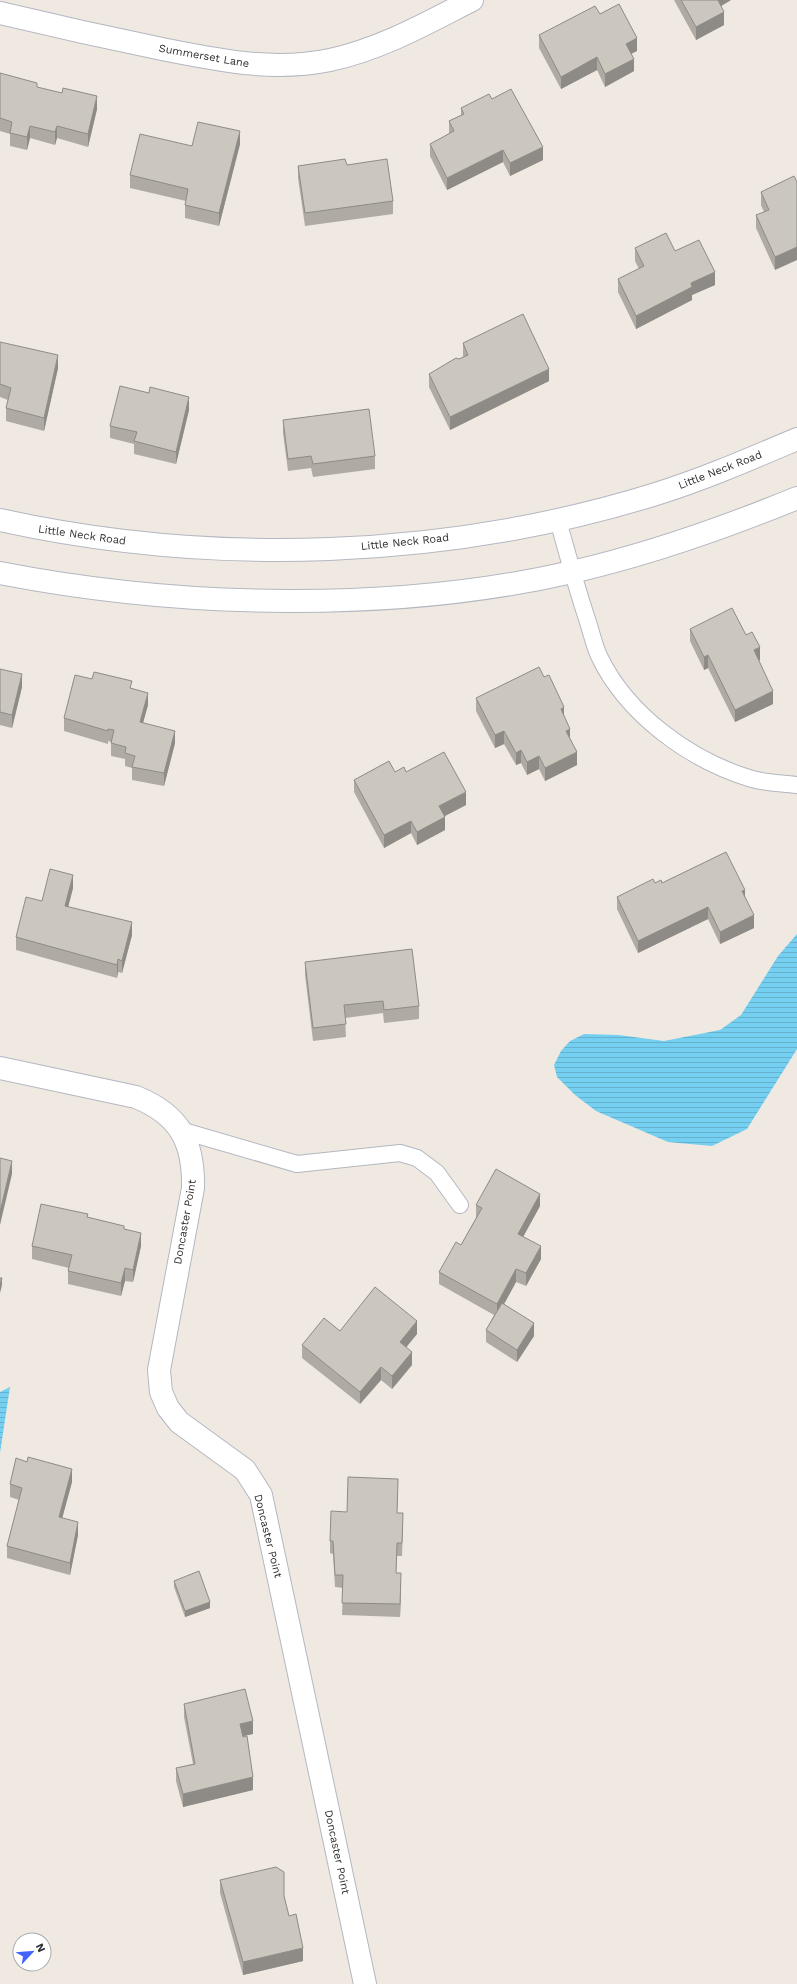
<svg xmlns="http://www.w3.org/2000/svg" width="797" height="1984" viewBox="0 0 797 1984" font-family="'Work Sans',sans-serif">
<defs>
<pattern id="water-rules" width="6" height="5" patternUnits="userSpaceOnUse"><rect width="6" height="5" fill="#75cff0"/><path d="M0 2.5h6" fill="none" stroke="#66b2ce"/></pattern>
</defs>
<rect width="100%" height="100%" fill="#efe9e1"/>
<!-- water -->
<g fill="url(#water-rules)">
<path d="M797 934V1049L747 1129 712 1146 668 1142 596 1111 575 1095 557 1077 554 1065 561 1051 570 1041 584 1034 619 1035 664 1041 720 1030 741 1015 778 956Z"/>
<path d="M10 1387 0 1453V1392Z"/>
</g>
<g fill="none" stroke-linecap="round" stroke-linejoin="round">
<!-- service casing -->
<g stroke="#b4b7c1" stroke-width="18">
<g id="service">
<path d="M558 520C567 553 576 586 587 619 591 631 594 645 599 656 627 715 691 761 752 779 766 783 782 783 797 785"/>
<path d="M180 1130 297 1164 400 1153 417 1158 437 1173 460 1205"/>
</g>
</g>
<!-- minor casing -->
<g stroke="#b4b7c1" stroke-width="24">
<g id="minor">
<path d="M0 13C54 26 108 38 162 49 219 60 272 72 330 60 381 49 425 24 472 0"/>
<path d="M0 1068 136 1097C180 1115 194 1142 193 1188L159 1370 161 1392 168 1408 179 1422 245 1470 261 1495 365 1984"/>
</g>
</g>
<!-- tertiary casing -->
<g stroke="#b4b7c1" stroke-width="24">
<g id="tertiary">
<path d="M0 520C213 567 447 559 656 494 704 479 750 459 797 439"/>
<path d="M0 573C180 608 393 613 572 572 650 554 724 528 797 498"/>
</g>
</g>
<!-- service -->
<use href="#service" stroke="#fff" stroke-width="16"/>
<!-- minor -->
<use href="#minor" stroke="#fff" stroke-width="22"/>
<!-- tertiary -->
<use href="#tertiary" stroke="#fff" stroke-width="22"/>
</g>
<!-- wall -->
<g fill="#afaba4">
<path d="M674 0H731L721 6 724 25 696 40Z"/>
<path d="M600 14 637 51 631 54 634 71 605 87 597 70 561 89 539 48V35Z"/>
<path d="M0 73 97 109 88 147 57 138 55 145 30 138 27 150 10 146V134L0 131Z"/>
<path d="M492 99 543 160 510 176 503 162 447 190 430 156V144L449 134V121L461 115V108Z"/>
<path d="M240 144 219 226 185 218V205L186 201 130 188V175L192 146Z"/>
<path d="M347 165 393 201V214L305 226 298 178V166Z"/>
<path d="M797 182 775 270 756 228V215L764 212 761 205V192Z"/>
<path d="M635 248 675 251 715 285 692 295V300L636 329 618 292V279L639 269 635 261Z"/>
<path d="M0 342 58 368 44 431 6 421V408L8 400 0 397Z"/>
<path d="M463 343 549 381 450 430 429 387V374L463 357Z"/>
<path d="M189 410 176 464 134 454V444L110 438V426Z"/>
<path d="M283 420 375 456V469L313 477 311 468 288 471 283 433Z"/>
<path d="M690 629 746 635 760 660 759 661 773 704 735 722 708 668 704 670 690 641Z"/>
<path d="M0 669 22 687 12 728 0 725Z"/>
<path d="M132 688 148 705 143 722 175 743 164 786 132 780V768L125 766V759L111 756V742L108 741V744L64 731V718Z"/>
<path d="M476 698 564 716 577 765 545 781 539 769 527 775 521 763 516 765 504 744 495 748 476 711Z"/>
<path d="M406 772 466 805 445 816V830L417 845 411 833 384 848 354 792V780Z"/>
<path d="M655 883 745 896 754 928 720 944 708 919 638 953 617 909V897Z"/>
<path d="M73 888 68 907 132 935 122 973 118 972 117 978 16 950V937L42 901Z"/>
<path d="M305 962 419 1006V1019L384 1023 383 1013 345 1018 346 1037 313 1041 305 975Z"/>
<path d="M476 1205 540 1206 523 1237 541 1259 526 1286 516 1282 504 1304 534 1336 517 1362 486 1342V1330L494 1315 439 1284V1272L461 1245 476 1218Z"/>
<path d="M88 1218 124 1229 141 1246 133 1282 125 1281 121 1296 68 1284V1271L69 1268 32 1259V1246Z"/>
<path d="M340 1331 417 1334 406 1347 412 1365 392 1389 381 1380 360 1404 302 1358V1345Z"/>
<path d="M72 1482 62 1518 78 1535 70 1575 7 1558V1546L19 1500 10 1497V1484Z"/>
<path d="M398 1492 397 1513 403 1526 402 1556H397L396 1573 401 1586 400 1617 342 1615 343 1588 335 1587 333 1554 330 1553V1541L347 1512Z"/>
<path d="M174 1581 210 1608 185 1617 174 1587Z"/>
<path d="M184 1704 253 1734 243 1736 253 1790 183 1807 176 1781V1768L193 1764 184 1717Z"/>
<path d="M220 1880 284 1896 289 1916 303 1961 243 1975 220 1893Z"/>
</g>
<!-- shaded-wall -->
<g fill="#8e8b86">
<path d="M716 0H731L716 9Z"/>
<path d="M724 12V25L696 40V27Z"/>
<path d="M637 38V51L626 56V44Z"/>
<path d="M597 57V70L561 89V77Z"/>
<path d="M634 59V71L605 87V74Z"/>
<path d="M97 96V109L88 147V134Z"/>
<path d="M30 126V138L27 150V137Z"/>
<path d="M57 126V138L55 145V132Z"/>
<path d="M240 131V144L219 226V213Z"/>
<path d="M543 147V160L510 176V163Z"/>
<path d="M503 150V162L447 190V178Z"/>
<path d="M797 247V260L775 270V257Z"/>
<path d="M715 272V285L692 295V300L636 329V316L691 283Z"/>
<path d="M58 355V368L44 431V418Z"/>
<path d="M549 369V381L450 430V417Z"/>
<path d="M189 397V410L176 464V452Z"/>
<path d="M760 647V660L754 663V650Z"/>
<path d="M708 655V668L704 670V657Z"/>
<path d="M22 674V687L12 728V715Z"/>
<path d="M773 691V704L735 722V710Z"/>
<path d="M148 693V705L140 734V722Z"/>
<path d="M564 707V720L561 709Z"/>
<path d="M570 729V741L566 731Z"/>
<path d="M175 731V743L164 786V773Z"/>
<path d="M504 731V744L495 748V735Z"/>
<path d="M521 750V763L516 765V753Z"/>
<path d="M577 752V765L545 781V768Z"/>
<path d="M539 756V769L527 775V762Z"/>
<path d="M466 792V805L439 819V806Z"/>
<path d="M445 817V830L417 845V832Z"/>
<path d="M411 821V833L384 848V835Z"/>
<path d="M73 875V888L65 919V906Z"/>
<path d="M745 890V902L742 891Z"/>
<path d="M708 907V919L638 953V941Z"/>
<path d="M754 915V928L720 944V932Z"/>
<path d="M132 922V935L122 973V961Z"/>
<path d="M118 959V972L117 978V965Z"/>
<path d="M12 1161V1174L0 1225V1212Z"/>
<path d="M540 1194V1206L518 1246V1234Z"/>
<path d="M141 1233V1246L133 1282V1270Z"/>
<path d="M541 1246V1259L526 1286V1273Z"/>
<path d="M125 1268V1281L121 1296V1283Z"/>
<path d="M516 1269V1282L497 1317V1304Z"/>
<path d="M2 1278V1285L0 1293V1286Z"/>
<path d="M417 1321V1334L400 1355V1342Z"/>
<path d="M534 1323V1336L517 1362V1350Z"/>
<path d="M412 1352V1365L392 1389V1376Z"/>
<path d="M381 1367V1380L360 1404V1392Z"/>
<path d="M72 1469V1482L59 1530V1517Z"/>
<path d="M78 1522V1535L70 1575V1563Z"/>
<path d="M401 1573V1586L400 1617V1604Z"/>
<path d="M210 1602V1608L185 1617V1611Z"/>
<path d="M253 1721V1734L240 1737V1724Z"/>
<path d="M253 1777V1790L183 1807V1794Z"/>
<path d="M303 1948V1961L243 1975V1962Z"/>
</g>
<!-- building -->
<g fill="#cbc7bf" stroke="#8e8b86">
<path d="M681 0H718L724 12 696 27Z"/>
<path d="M619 4 637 38 626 44 634 59 605 74 597 57 561 77 539 35 595 6 600 14Z"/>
<path d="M0 73 37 83V87L62 93 63 88 97 96 88 134 57 126 55 132 30 126 27 137 10 133 12 122 0 118Z"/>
<path d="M511 89 543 147 510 163 503 150 447 178 430 144 454 131 449 121 464 114 461 108 489 94 492 99Z"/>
<path d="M198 122 240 131 219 213 185 205 188 189 130 175 140 134 192 146Z"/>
<path d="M345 159 347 165 387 159 393 201 305 213 298 166Z"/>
<path d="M794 176 797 182V247L775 257 756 215 769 210 761 192Z"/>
<path d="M666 233 675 251 699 240 715 272 691 283 692 287 636 316 618 279 644 266 635 248Z"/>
<path d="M523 314 549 369 450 417 429 374 456 358 459 359 468 355 463 343Z"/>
<path d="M0 342 58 355 44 418 6 408 11 388 0 384Z"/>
<path d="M120 386 149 393 150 387 189 397 176 452 134 441 137 432 110 426Z"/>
<path d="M369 409 375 456 313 464 311 456 288 459 283 420Z"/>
<path d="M732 608 746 635 752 632 760 647 754 650 773 691 735 710 708 655 704 657 690 629Z"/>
<path d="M539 667 544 677 549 675 564 707 561 709 570 729 566 731 577 752 545 768 539 756 527 762 521 750 516 753 504 731 495 735 476 698Z"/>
<path d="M0 669 22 674 12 715 0 712Z"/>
<path d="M94 672 132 681 130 688 148 693 140 722 175 731 164 773 132 767 135 756 125 753 126 747 111 743 114 730 108 729V731L64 718 75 675 92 679Z"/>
<path d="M444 752 466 792 439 806 445 817 417 832 411 821 384 835 354 780 389 761 395 772 404 767 406 772Z"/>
<path d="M726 852 745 890 742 891 754 915 720 932 708 907 638 941 617 897 653 879 655 883 661 880 662 883Z"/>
<path d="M50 869 73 875 65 906 132 922 122 961 118 959 117 965 16 937 26 897 42 901Z"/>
<path d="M412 949 419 1006 384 1010 383 1001 344 1005 346 1024 313 1028 305 962Z"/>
<path d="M0 1158 12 1161 0 1212Z"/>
<path d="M496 1169 540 1194 518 1234 541 1246 526 1273 516 1269 497 1304 439 1272 456 1242 461 1245 482 1208 476 1205Z"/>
<path d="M41 1204 88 1214 87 1217 124 1226V1229L141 1233 133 1270 125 1268 121 1283 68 1271 72 1255 32 1246Z"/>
<path d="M0 1278H2L0 1286Z"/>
<path d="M375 1287 417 1321 400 1342 412 1352 392 1376 381 1367 360 1392 302 1345 324 1318 340 1331Z"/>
<path d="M502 1303 534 1323 517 1350 486 1330Z"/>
<path d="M28 1457 72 1469 59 1517 78 1522 70 1563 7 1546 22 1488 10 1484 16 1458 27 1462Z"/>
<path d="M348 1477 398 1479 397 1513H403L402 1543H397L396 1573H401L400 1604 342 1603 343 1575H335L333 1541H330L331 1511 347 1512Z"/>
<path d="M199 1571 210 1602 185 1611 174 1581Z"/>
<path d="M245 1689 253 1721 240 1724 243 1737 247 1736 253 1777 183 1794 176 1768 195 1764 184 1704Z"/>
<path d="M276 1867 284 1872V1896L289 1916 296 1914 303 1948 243 1962 220 1880Z"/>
</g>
<g text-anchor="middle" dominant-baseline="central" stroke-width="4" stroke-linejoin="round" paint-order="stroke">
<!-- street labels -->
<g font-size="11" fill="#2e2e2e" stroke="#fff">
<text transform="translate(204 56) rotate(10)">Summerset Lane</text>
<text transform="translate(720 470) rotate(-21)">Little Neck Road</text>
<text transform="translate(82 535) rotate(8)">Little Neck Road</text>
<text transform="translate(405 542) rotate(-6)">Little Neck Road</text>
<text transform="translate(185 1222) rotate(-80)">Doncaster Point</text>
<text transform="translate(268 1536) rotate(76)">Doncaster Point</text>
<text transform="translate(337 1852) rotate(78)">Doncaster Point</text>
</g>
</g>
<!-- north arrow -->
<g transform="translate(32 1952) rotate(64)"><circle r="19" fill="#ffffff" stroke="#ababab"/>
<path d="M0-3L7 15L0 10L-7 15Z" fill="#4264fb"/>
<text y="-6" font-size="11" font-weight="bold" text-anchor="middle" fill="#2e2e2e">N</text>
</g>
</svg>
